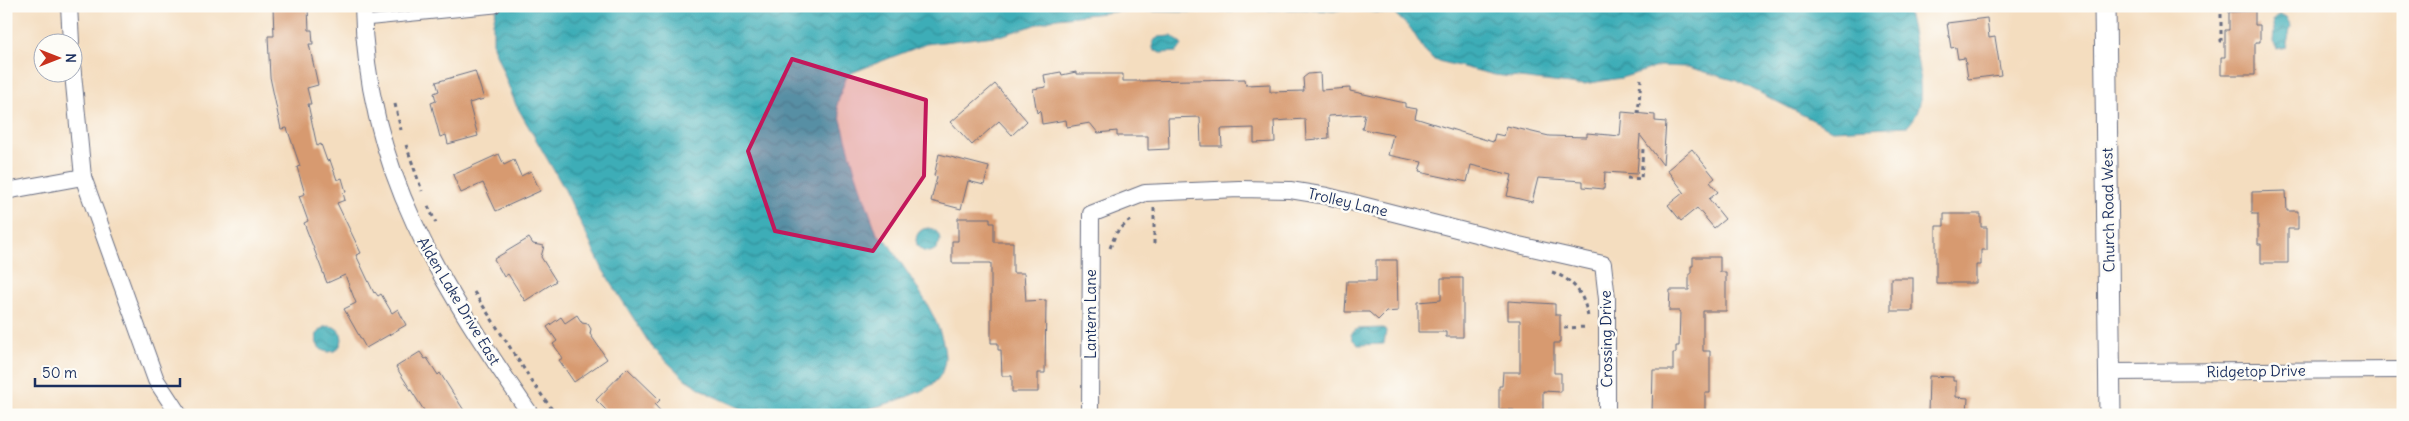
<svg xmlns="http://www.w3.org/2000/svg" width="2409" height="421" viewBox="0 0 2409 421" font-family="Delius,sans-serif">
<defs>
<pattern id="water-waves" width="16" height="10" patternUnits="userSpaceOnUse" patternTransform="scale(1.25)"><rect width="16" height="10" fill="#3cadb7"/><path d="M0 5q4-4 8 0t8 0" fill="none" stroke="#328d98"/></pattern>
</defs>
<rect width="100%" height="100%" fill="#fdfcf7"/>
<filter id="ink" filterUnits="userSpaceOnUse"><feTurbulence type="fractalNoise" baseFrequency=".02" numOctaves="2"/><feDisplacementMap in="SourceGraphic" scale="10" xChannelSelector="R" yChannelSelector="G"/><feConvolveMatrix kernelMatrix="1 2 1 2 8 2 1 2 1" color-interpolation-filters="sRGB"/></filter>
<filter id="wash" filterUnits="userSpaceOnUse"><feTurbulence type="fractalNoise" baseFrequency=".0096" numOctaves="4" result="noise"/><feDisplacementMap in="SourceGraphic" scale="20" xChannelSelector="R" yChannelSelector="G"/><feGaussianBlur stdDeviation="1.12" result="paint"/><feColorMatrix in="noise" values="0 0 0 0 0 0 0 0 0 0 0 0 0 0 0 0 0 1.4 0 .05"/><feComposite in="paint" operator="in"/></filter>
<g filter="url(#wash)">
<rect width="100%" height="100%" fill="#f4ddbf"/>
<!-- water -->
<g fill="url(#water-waves)" stroke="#2c6e8a">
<path d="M497 6H1907C1912 32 1923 77 1920 102 1919 112 1914 119 1908 126L1832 130 1737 81 1688 67 1660 66 1621 78 1578 85 1495 75 1434 60 1424 50 1411 29 1395 14 1343 9 1334 11 1300 9 1199 12 1122 11 1057 18 1003 35 926 44 851 73 845 80 837 105 855 171 877 234 887 241C906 273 944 319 945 357 945 365 942 375 936 381 923 395 866 411 847 413 819 417 787 415 759 414L746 411 711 395 685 379 651 346 603 270 564 188 516 105 493 46V23Z"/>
<path d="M2280 14 2286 17 2291 26 2286 47 2277 49 2273 42 2274 30 2272 21Z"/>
<path d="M1172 36 1182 45 1177 52 1160 53 1153 49V41L1159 37Z"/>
<circle cx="928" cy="240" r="12"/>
<circle cx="329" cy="339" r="13"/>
<path d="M1384 328 1386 331 1384 344 1358 345 1352 339 1351 334 1357 329Z"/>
</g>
<g id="blocks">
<!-- building -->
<g fill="#d79a6f">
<path d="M305 6V9L308 8 309 30H312L313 44H309L318 85 307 88 311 104H308L317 146 321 144 327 161 330 160 337 180 342 178 346 192 343 193 345 200 337 203 361 253 356 255 374 293 375 292 378 296 381 294 392 313 398 309 406 325 366 348 344 309 356 303 345 275 327 283 304 223 308 221 299 196 305 194 297 167 300 166 287 128 281 129 270 77 268 36H274L273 7Z"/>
<path d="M2255 11V25H2260V42H2255V75H2221V57H2225V30H2229V12Z"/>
<path d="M1987 18 1989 38 1995 37 2001 75 1968 79 1965 58 1958 59 1956 47 1951 48 1947 23Z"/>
<path d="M475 71 484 99 469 103 478 136 448 144 446 135 440 137 431 103 436 101 434 93 439 91 436 82Z"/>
<path d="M1061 72 1062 75 1076 72V74H1123V81H1139L1245 79 1246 85 1270 84V92L1304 91 1303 78 1308 74 1320 73 1321 90 1350 88V91L1405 103V107L1417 109 1415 118 1493 142 1495 134 1504 136 1507 126 1549 136 1587 137V133L1620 136 1622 112 1655 115V121L1666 122 1663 165 1640 135 1637 174 1605 172 1604 189 1583 187V181L1538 178 1532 202 1507 196 1512 175 1471 165 1467 182 1419 172 1422 162 1388 155 1393 135 1362 129 1365 114 1328 116 1329 138 1306 140 1305 119 1274 121 1275 142 1254 143V128L1221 129 1222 146H1201L1200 117 1168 118 1169 149 1148 150V136H1117V131L1098 133 1090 123 1067 127 1066 120 1042 124 1040 110 1037 113 1033 89 1046 87 1044 75Z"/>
<path d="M995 84 1027 121 1012 135 999 121 972 145 951 122Z"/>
<path d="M1692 149 1715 178 1710 182 1718 192 1709 199 1725 219 1714 228 1697 208 1681 221 1668 205 1684 192 1667 170Z"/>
<path d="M499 154 504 165 514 160 521 176 531 171 540 191 496 211 483 183 461 193 453 175Z"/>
<path d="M939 154 989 167 984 185 968 181 961 209 931 201 937 177 934 176Z"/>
<path d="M2286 191 2287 211H2298V229H2288V263H2261V244H2258V214H2252V192Z"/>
<path d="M1944 214H1981V227H1987V250H1981V265H1976V283H1936V226H1944Z"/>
<path d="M958 218H990V223H994V242H1013V273H1024L1026 301 1046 300 1045 373H1038V392H1012V376H1002L1001 350H998V343H991V263H952V241H958Z"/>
<path d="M529 238 533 244 544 246 541 257 556 281 525 301 508 274 504 277 494 259Z"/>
<path d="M1693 257H1720V272H1726V311H1703V351H1710V393H1705V415H1652L1653 370H1673V353H1676V346H1679L1680 311H1669L1670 290H1689V274H1691V266H1693Z"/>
<path d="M1376 260H1397L1398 311 1386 312 1378 320 1369 312H1345L1347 281H1376Z"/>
<path d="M1441 278H1463V337H1446V332H1418V302L1441 300Z"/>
<rect x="1891" y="278" width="22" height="33"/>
<path d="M1508 301 1555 304V315H1560V343H1554V373H1561V392L1543 391V415H1514V410L1499 409V386H1502L1503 372H1520V320H1508Z"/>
<path d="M577 315 582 323 588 324 591 329 590 334 607 359 574 382 559 360 563 358 553 344 557 341 547 327 561 317 565 323Z"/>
<path d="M420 352 425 359 427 358 438 375 440 373 467 415H427L396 367Z"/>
<path d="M627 368 660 400 655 405 664 415H611L596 400Z"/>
<path d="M1929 376 1953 377V381H1956V397L1968 398 1967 413 1928 415Z"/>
</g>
</g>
</g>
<g filter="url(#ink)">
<use href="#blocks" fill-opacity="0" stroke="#676c80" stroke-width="1"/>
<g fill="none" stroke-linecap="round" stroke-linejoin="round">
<!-- service casing -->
<g stroke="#676c80" stroke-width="11">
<path id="service" d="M364 21 495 8"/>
</g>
<!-- minor casing -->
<g stroke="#676c80" stroke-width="18">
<g id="minor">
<path d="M69 6 71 42"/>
<path d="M363 6C366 171 441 284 531 415"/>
<path d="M72 63 83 177 156 380 179 415"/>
<path d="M6 191 83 177"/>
<path d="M2110 372 2403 370"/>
<path d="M1090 415 1091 214 1145 193 1239 189 1290 190 1327 196 1519 245 1603 264 1607 299V415"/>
</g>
</g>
<!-- tertiary casing -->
<g stroke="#676c80" stroke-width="23">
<path id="tertiary" d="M2105 6 2110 415"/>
</g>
<!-- path -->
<g stroke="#676c80" stroke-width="3" stroke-dasharray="4 4" stroke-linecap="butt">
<path d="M2221 6V41H2225"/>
<path d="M395 104 401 130"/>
<path d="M1638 114 1641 79"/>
<path d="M406 145 422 191"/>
<path d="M1627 178 1641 179 1643 149"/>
<path d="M428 206 436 223"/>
<path d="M1154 208V245"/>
<path d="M1110 248 1116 233 1130 220"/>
<path d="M1552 272C1574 280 1584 294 1588 317"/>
<path d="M474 292 528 375"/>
<path d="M1564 328 1588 327"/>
<path d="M531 380 556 415"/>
</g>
<!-- service -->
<use href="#service" stroke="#fff" stroke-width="9"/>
<!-- minor -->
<use href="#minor" stroke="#fff" stroke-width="16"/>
<!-- tertiary -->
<use href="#tertiary" stroke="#fff" stroke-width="21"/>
</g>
</g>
<!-- marked area -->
<path fill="#c2185b" fill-opacity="0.2" stroke="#c2185b" stroke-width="4" stroke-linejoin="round" d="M792 59 926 100 924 176 873 251 775 231 748 151Z"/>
<g text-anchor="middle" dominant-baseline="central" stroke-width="5" stroke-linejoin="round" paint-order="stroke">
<!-- street labels -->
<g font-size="15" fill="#1b2f5e" stroke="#fdfcf7">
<text transform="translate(1348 202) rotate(13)">Trolley Lane</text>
<text transform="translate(2108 210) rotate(-91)">Church Road West</text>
<text transform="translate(459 301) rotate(59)">Alden Lake Drive East</text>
<text transform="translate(1090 314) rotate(-90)">Lantern Lane</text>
<text transform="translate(1606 339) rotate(-91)">Crossing Drive</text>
<text transform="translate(2256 371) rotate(-1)">Ridgetop Drive</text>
</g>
</g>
<!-- margin -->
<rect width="2409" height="421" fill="none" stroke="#fdfcf7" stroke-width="25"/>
<!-- north arrow -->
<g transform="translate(58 58) rotate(90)"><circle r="24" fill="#fdfcf7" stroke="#a3aaba"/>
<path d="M0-4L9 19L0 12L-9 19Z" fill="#c8321e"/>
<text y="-8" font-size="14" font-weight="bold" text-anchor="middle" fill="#1b2f5e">N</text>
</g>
<!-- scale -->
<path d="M35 378v8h145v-8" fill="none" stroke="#1b2f5e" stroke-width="2.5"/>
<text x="42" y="378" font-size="15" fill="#1b2f5e" stroke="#fdfcf7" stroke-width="4" paint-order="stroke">50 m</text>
</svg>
